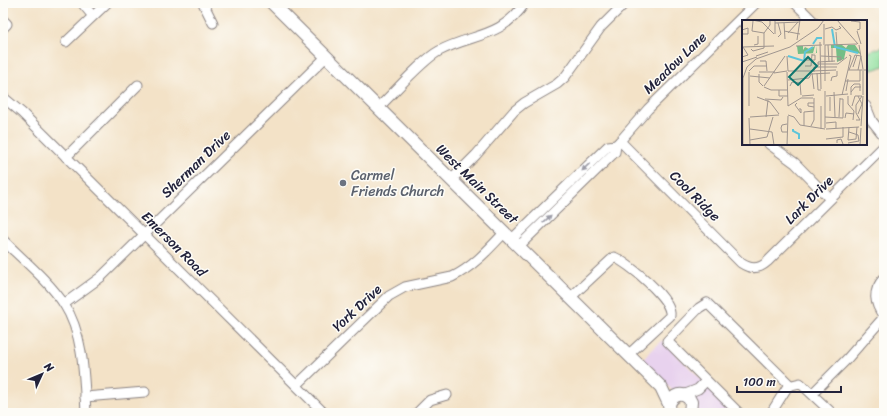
<svg xmlns="http://www.w3.org/2000/svg" width="887" height="416" viewBox="0 0 887 416" font-family="Sriracha,sans-serif">
<rect width="100%" height="100%" fill="#fdfcf7"/>
<filter id="ink" filterUnits="userSpaceOnUse"><feTurbulence type="fractalNoise" baseFrequency=".025" numOctaves="2"/><feDisplacementMap in="SourceGraphic" scale="8" xChannelSelector="R" yChannelSelector="G"/><feConvolveMatrix kernelMatrix="1 2 1 2 8 2 1 2 1" color-interpolation-filters="sRGB"/></filter>
<filter id="wash" filterUnits="userSpaceOnUse"><feTurbulence type="fractalNoise" baseFrequency=".012" numOctaves="4" result="noise"/><feDisplacementMap in="SourceGraphic" scale="16" xChannelSelector="R" yChannelSelector="G"/><feGaussianBlur stdDeviation="0.9" result="paint"/><feColorMatrix in="noise" values="0 0 0 0 0 0 0 0 0 0 0 0 0 0 0 0 0 1.4 0 .05"/><feComposite in="paint" operator="in"/></filter>
<g filter="url(#wash)">
<rect width="100%" height="100%" fill="#f3e2c7"/>
<!-- built -->
<path fill="#e8d2ee" d="M662 340 735 413H695L642 360Z"/>
<!-- green -->
<path fill="#91e09f" stroke="#5a816d" d="M884 46V66L872 70 866 53Z"/>
</g>
<g filter="url(#ink)">
<g fill="none" stroke-linecap="round" stroke-linejoin="round">
<!-- minor casing -->
<g stroke="#8a8281" stroke-width="11">
<g id="minor">
<path d="M82 3 92 15"/>
<path d="M203 3 213 23"/>
<path d="M795 3 813 21"/>
<path d="M3 20 7 24 3 28"/>
<path d="M66 42 107 3"/>
<path d="M3 97 22 113 324 413"/>
<path d="M866 106 872 121 884 136"/>
<path d="M378 108C394 93 421 61 439 51 473 33 500 39 525 3"/>
<path d="M620 141 741 263C750 269 758 270 767 262L884 146"/>
<path d="M769 144 795 163 830 199"/>
<path d="M66 157 138 85"/>
<path d="M451 180 476 155 514 111 524 103 557 84 565 77 601 27 625 3"/>
<path d="M512 239 608 146 616 145 620 141 648 109 756 3"/>
<path d="M3 240C23 260 48 280 64 304 84 335 84 377 86 413"/>
<path d="M519 246 615 152 616 145"/>
<path d="M884 278C872 291 874 303 884 317"/>
<path d="M571 297 614 257C628 263 673 299 670 316L629 354"/>
<path d="M64 304 101 277 326 57"/>
<path d="M297 385 389 296 405 287 452 277C473 267 489 249 505 232"/>
<path d="M813 393 847 359 884 317"/>
<path d="M683 395 698 389 706 381"/>
<path d="M85 397 145 392"/>
<path d="M417 413 430 400 447 395"/>
<path d="M739 413 667 341 699 308 707 303 790 385"/>
<path d="M771 413 788 386 800 383 832 413"/>
</g>
</g>
<!-- major casing -->
<g stroke="#8a8281" stroke-width="14">
<g id="major">
<path d="M272 3 661 387 669 404"/>
<path d="M671 413C663 398 684 387 691 402L690 413"/>
</g>
</g>
<!-- minor -->
<use href="#minor" stroke="#fff" stroke-width="9"/>
<!-- major -->
<use href="#major" stroke="#fff" stroke-width="12"/>
</g>
<!-- one-way arrows -->
<defs><path id="oneway-solid" d="M-6-.8H1V-3.2L6.5 0L1 3.2V.8H-6Z"/></defs>
<g fill="#9c9ca7">
<use href="#oneway-solid" transform="translate(586 167) rotate(136)"/>
<use href="#oneway-solid" transform="translate(547 219) rotate(-43)"/>
</g>
</g>
<!-- markers -->
<circle fill="#6b7280" stroke="#fdfcf7" stroke-width="1.5" cx="343" cy="183" r="4"/>
<g text-anchor="middle" dominant-baseline="central" stroke-width="3" stroke-linejoin="round" paint-order="stroke">
<!-- street labels -->
<g font-size="14" fill="#22223b" stroke="#fdfcf7">
<text transform="translate(675 63) rotate(-44)">Meadow Lane</text>
<text transform="translate(196 164) rotate(-44)">Sherman Drive</text>
<text transform="translate(477 184) rotate(44)">West Main Street</text>
<text transform="translate(695 196) rotate(45)">Cool Ridge</text>
<text transform="translate(809 200) rotate(-45)">Lark Drive</text>
<text transform="translate(174 244) rotate(45)">Emerson Road</text>
<text transform="translate(357 308) rotate(-43)">York Drive</text>
</g>
<!-- worship labels -->
<g font-size="14" fill="#5b616d" stroke="#fdfcf7" text-anchor="start">
<text x="351" y="175">Carmel<tspan x="351" dy="16">Friends Church</tspan></text>
</g>
</g>
<!-- overview -->
<g transform="translate(742 20)">
<rect width="125" height="125" fill="#f3e2c7"/>
<path d="M89 25H100L104 28 106 25H113L119 34 104 30 102 39 95 42 94 28H89ZM55 26H61V30L63 27 67 29 73 26 71 33H74L75 26V42V33L56 34Z" fill="#74be86"/>
<path fill="none" stroke="#5dc5da" stroke-width="2" d="M90 9 93 27 116 33M71 24 75 18H80M46 36 62 41 63 32 71 27M51 109V111L57 114V119"/>
<path fill="none" stroke="#9f958f" stroke-width="1" d="M10 0 20 2 32 14M33 0V14M95 0 116 24M11 1 10 11 22 13M109 1 118 2V9L115 10M33 3 58 2M36 3 39 14 36 17M42 3 43 19M82 4V25M83 9 90 7 94 10 99 8 97 6M42 11 58 14M115 11 119 24M94 12 95 25M46 13 56 2M0 14H6V8L0 10M55 20 58 0M78 22 79 69M12 25 16 24V16M83 25 115 24M83 25V61M86 25 87 42M117 25 121 49M54 26 80 25M0 27 32 26M90 28V42M9 29 11 31 22 28V13L28 5V0M14 36 26 32M45 36 46 51M79 36 99 37V40H95M0 37 6 35 1 27M63 40H73V35H70M18 41H24L25 51M0 42 15 37M76 44H96L105 37M63 46H69L70 34M76 46V42L93 41M111 47 115 35M106 50 109 36 107 35M106 50H125M107 50 113 35 119 36 116 50M7 51 12 46H24M46 51H70M71 51 94 50M121 51V75M7 52V86M17 52H33M45 52 46 86M72 52V47H95M32 53 45 51M70 53 72 69M75 53 76 70H79M17 54V62L21 66M8 56 28 58M46 60 67 58 69 54 88 53M89 61 90 57 95 56V51M103 61H118V50M22 66 43 36M48 66 50 62 58 63 59 75M22 67 29 70H45M37 70V76H46M83 71V108M104 71 106 59M92 72 93 97M109 72 113 67H119M100 75 106 50M109 75V67L112 64H118V71M60 76 72 75M84 76 106 74M106 76V84L112 91 111 100M116 76 120 84 116 94M15 77 28 82 37 94M88 77V91M23 79 39 80 41 77M55 83 53 85 59 93V89H57M72 83H66V86L72 87M46 86 59 78H71M110 86 113 76H120L114 85V93L118 100H114M46 95 52 97 58 105 83 109M8 97 37 95M24 97 26 80M83 97 101 98V79H98M97 97 98 78M7 98 8 125M103 98 104 93 112 94M84 103 94 102V108M45 104 40 105 39 108 40 112H45M62 106V92L72 91M69 106 72 100V78M119 106 121 76M8 109 30 112 32 125M79 109V86M84 109 117 107M84 119 101 117V107M8 120 25 117 31 97M106 120 114 119 115 107M106 120 107 107M95 123V120L99 119 101 124M106 123 117 121 116 115 107 112M1 125V58L5 47 14 39 48 27 76 8 82 0M45 125 46 96M118 125 119 108"/>
<path fill="#0f766e" fill-opacity="0.15" stroke="#0f766e" stroke-width="2" d="M66 37 75 46 56 65 47 57Z"/>
<rect width="125" height="125" fill="none" stroke="#22223b" stroke-width="2"/>
</g>
<!-- margin -->
<rect width="887" height="416" fill="none" stroke="#fdfcf7" stroke-width="16"/>
<!-- north arrow -->
<g transform="translate(42 374) rotate(46)" stroke="#fdfcf7" stroke-width="3" paint-order="stroke">
<path d="M0-3L7 15L0 10L-7 15Z" fill="#22223b"/>
<text y="-6" font-size="11" font-weight="bold" text-anchor="middle" fill="#22223b">N</text>
</g>
<!-- scale -->
<path d="M737 386v6h104v-6" fill="none" stroke="#22223b" stroke-width="2"/>
<text x="743" y="386" font-size="12" fill="#22223b" stroke="#fdfcf7" stroke-width="3" paint-order="stroke">100 m</text>
</svg>
